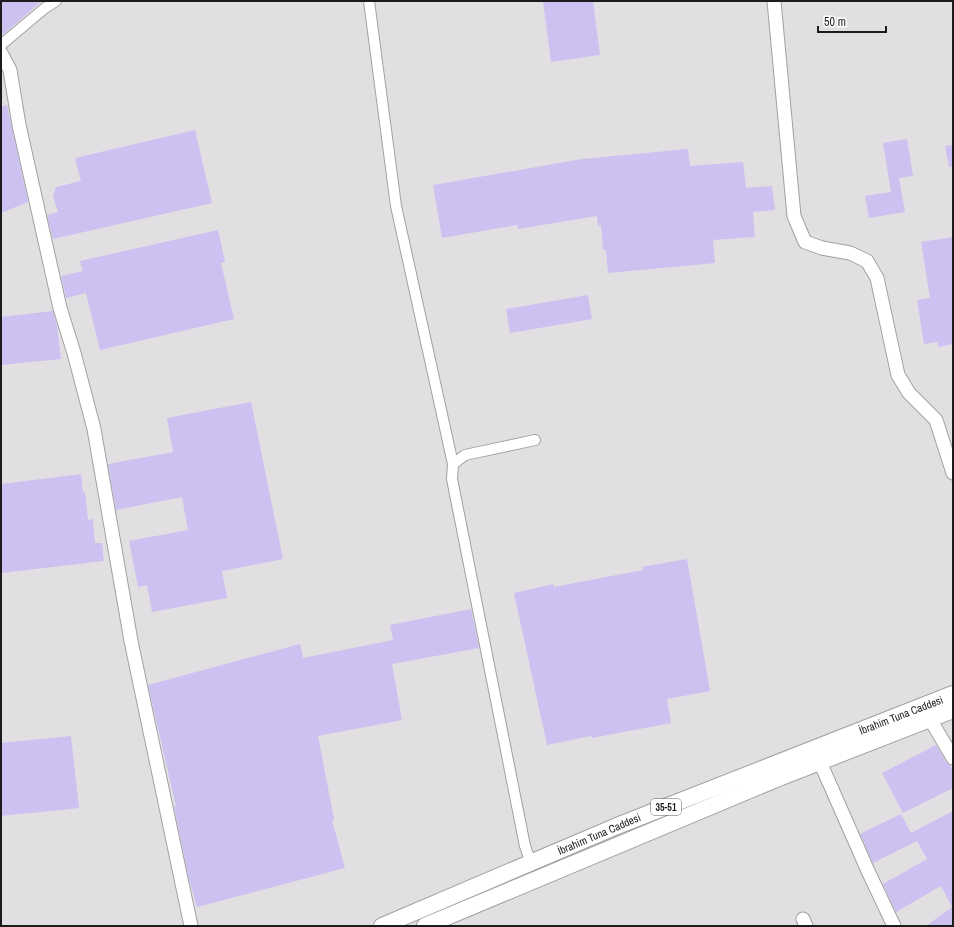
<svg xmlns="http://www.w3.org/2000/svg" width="954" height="927" viewBox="0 0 954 927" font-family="'Archivo Narrow',sans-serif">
<rect width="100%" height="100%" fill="#e1dfe2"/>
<!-- building -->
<g fill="#ccc1f1">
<path d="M1 1H42L1 36Z"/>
<path d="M543 1H593L600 55 551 62Z"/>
<path d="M7 105 28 202 1 213V107Z"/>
<path d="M195 130 212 203 53 239 47 215 58 212 53 196 56 187 81 181 75 158Z"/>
<path d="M907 139 913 176 899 178 905 212 869 218 865 196 891 192 883 143Z"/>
<path d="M953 145V167H949L945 146Z"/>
<path d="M688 149 690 166 743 162 746 188 772 186 775 210 753 212 755 237 713 240 715 263 608 273 606 250H603L601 225 598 226 597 216 518 229 517 225 442 238 433 185 582 159Z"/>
<path d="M218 230 225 262 221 263 234 319 100 350 86 293 66 298 61 276 83 271 80 261Z"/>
<path d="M953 237V344L938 347V342L924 344 917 300 930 298 921 242Z"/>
<path d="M588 295 592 319 510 333 506 309Z"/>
<path d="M53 311 57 326 61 359 1 365V317Z"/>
<path d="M251 402 283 559 222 571 227 598 152 612 147 585 138 587 129 541 188 530 182 497 116 510 108 464 173 452 167 418Z"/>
<path d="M81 474 83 492H85L88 520 93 519 95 543H102L104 561 1 573V484Z"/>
<path d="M687 559 710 691 667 699 671 723 592 738 591 736 547 745 514 593 553 584 554 587 643 570 642 567Z"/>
<path d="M471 609 479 648 392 664 402 720 318 736 334 819 332 820 345 868 197 907 189 879 174 807 176 806 148 685 300 644 303 658 393 640 390 625Z"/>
<path d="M71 736 79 808 1 816V743Z"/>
<path d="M936 745 946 762 950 765 953 771V788L903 813 882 773Z"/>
<path d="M953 811V926H926L952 907 941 886 896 912 883 884 927 859 917 841 873 863 860 834 901 814 911 833Z"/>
</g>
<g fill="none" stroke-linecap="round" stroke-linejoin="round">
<!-- minor casing -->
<g stroke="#a2a0a3" stroke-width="12">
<g id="minor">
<path d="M369 1 396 206 453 464"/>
<path d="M1 45 45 8 56 1"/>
<path d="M531 863 525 846 452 479 453 464 465 455 535 440"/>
</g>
</g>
<!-- tertiary casing -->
<g stroke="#a2a0a3" stroke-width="15">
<g id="tertiary">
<path d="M774 1 794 216 805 242 822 248 850 253 867 261 877 278 898 375 909 393 936 420 953 473"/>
<path d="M1 53 10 70 19 125 60 308 74 353 94 429 131 641 191 926"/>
<path d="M930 719 953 758"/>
<path d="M820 762 868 871 894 926"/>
<path d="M803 919 806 926"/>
</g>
</g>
<!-- primary casing -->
<g stroke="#a2a0a3" stroke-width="18">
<g id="primary">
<path d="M382 926 617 826 953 694"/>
<path d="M425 926 781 777 953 710"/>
</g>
</g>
<!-- minor -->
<use href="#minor" stroke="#fff" stroke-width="10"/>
<!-- tertiary -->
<use href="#tertiary" stroke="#fff" stroke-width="13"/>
<!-- primary -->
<use href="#primary" stroke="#fff" stroke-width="16"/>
</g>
<g text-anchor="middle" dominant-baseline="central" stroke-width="3" stroke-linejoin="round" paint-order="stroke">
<!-- shield labels -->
<rect fill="#fff" stroke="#606061" stroke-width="1" x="651" y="799" width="30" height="16" rx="3"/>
<g font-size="10" font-weight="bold" fill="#1c1c1d">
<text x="666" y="807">35-51</text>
</g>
<!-- street labels -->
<g font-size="11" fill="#1c1c1d" stroke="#fff">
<text transform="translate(901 715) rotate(-21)">İbrahim Tuna Caddesi</text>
<text transform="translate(599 834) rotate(-23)">İbrahim Tuna Caddesi</text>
</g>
</g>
<!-- border -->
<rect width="954" height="927" fill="none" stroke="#1c1c1d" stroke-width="4"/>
<!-- scale -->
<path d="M818 26v6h68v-6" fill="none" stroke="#1c1c1d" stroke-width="2"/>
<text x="824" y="26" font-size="12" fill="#1c1c1d" stroke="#ffffff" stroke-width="3" paint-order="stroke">50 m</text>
</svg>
